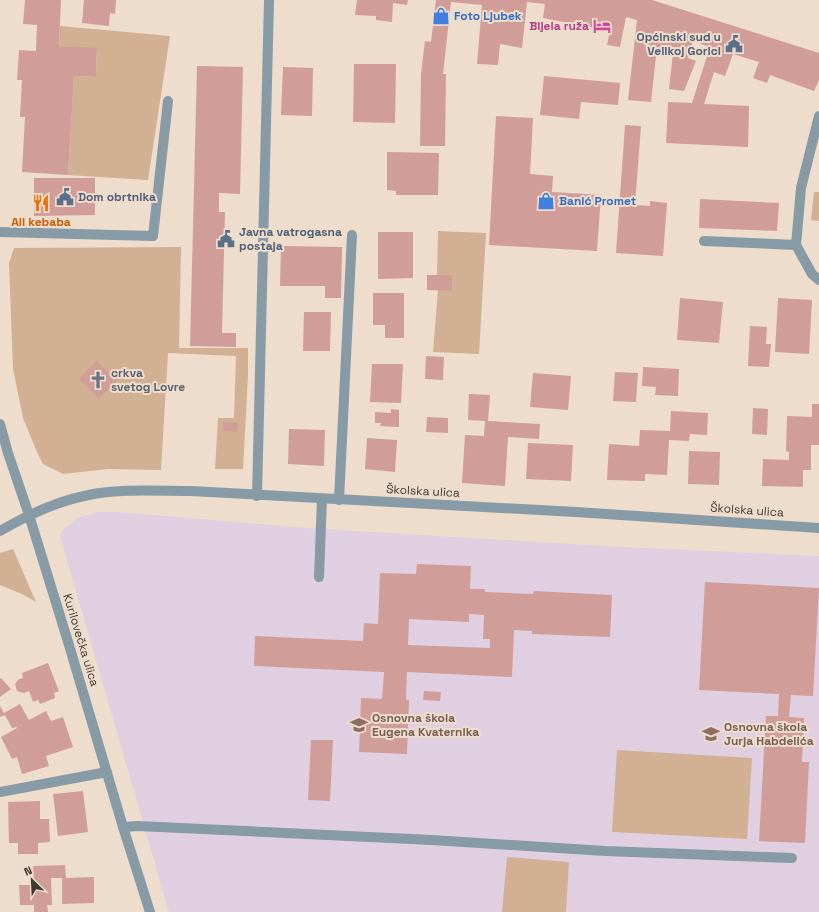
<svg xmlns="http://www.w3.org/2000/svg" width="819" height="912" viewBox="0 0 819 912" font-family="'Space Grotesk',sans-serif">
<rect width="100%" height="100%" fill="#eedccc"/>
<!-- education -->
<path fill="#e0cfe0" d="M98 512H119L305 528 622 547 819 556V912H169L60 536 63 530 76 519 83 516Z"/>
<!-- green -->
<g fill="#d1b093">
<path d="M60 26 170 36 148 180 68 175 74 76 96 77 97 49 59 46Z"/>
<path d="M814 192H819V221L811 220Z"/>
<path d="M438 231 486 233 479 354 433 352 438 290 452 291V276L437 275Z"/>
<path d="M181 247 179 348H248V375L243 469H215L218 418H234L236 356 168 353 161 470 108 469 63 474 43 464 37 452 23 418 13 369 9 263 14 248Z"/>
<path d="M13 549 36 602 22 594 0 585V553Z"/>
<path d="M617 750 752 758 747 839 612 832Z"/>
<path d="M507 857 569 862 566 912H502Z"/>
</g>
<!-- building -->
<g fill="#d19d99" fill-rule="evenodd">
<path d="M25 0H61L59 46 97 48 96 77 74 76 68 175 22 172 25 117H20L22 80H17L19 50 36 51 37 25 23 24Z"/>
<path d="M84 0H116L115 14 110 13 109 26 82 23Z"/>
<path d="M357 0H408L407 5 393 3 392 22 376 20V16L355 15Z"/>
<path d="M436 0H652L819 53V80L814 91 770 75 767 83 753 78 759 62 733 54 725 76 714 72 704 104 749 106 748 147 666 143 668 102 692 103 710 47 693 41 688 58 696 61 684 91 669 89 673 53 657 47 651 102 628 100 637 20 626 17 620 47 607 45 610 31 543 18 545 4 527 2 522 48 500 44 498 65 477 64 482 5 451 2 443 74H446L445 146H420L421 74 425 41 431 42Z"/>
<path d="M354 64H396L395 123 353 122Z"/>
<path d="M197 66 243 67 240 194 219 193V212H225L222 333H236V347L190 346Z"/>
<path d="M283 67 313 68 312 116 281 115Z"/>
<path d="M544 76 620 83 618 105 581 102 579 119 540 115Z"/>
<path d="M496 116 533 118 530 174 553 176 552 192 601 195 597 251 489 245Z"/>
<path d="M625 125 641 126 635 205 650 206V201L667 203 663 256 616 253Z"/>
<path d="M387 152 439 153 438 195H396V191L387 190Z"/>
<path d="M34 178H95V215L34 216Z"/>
<path d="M700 199 779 203 777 231 699 228Z"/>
<path d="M378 232H413V278L378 279Z"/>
<path d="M281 246 342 247 341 298H325V286H280Z"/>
<path d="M427 275H452V291L427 290Z"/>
<path d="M373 293H404V338H385V325H373Z"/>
<path d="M680 298 723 302 719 343 677 340Z"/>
<path d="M778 298 812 300 809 354 775 352Z"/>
<path d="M304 312H331L330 351H303Z"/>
<path d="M750 326 767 327 766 344H771L769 367 748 366Z"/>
<path d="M426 356 444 357 443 380 425 379Z"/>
<path d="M97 361 117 381 99 399 79 379Z"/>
<path d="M372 364H403L401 403 370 402Z"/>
<path d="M643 367 679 369 678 396 655 395 656 387 642 386Z"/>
<path d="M615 372 638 373 636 402 613 401Z"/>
<path d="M533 373 571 376 568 410 530 407Z"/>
<path d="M469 394 490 395 488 421 540 424 539 439 508 437 505 486 462 483 465 435 484 436 485 421 468 420Z"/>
<path d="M812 404H819V445H811V470H803V487L762 486 763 459 789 460V452L786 451 787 416 812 417Z"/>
<path d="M753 408 768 409 767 435 752 434Z"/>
<path d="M391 409 399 410V427L380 426 381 423H375V412L391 413Z"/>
<path d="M671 411 708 413 707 435 690 434 689 441 669 440 667 475 645 474V481L607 480 609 444 639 446 640 430 670 431Z"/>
<path d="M427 417 448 418V433L426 432Z"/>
<path d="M223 422 238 423 237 432 223 431Z"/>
<path d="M289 429 325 430 324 466 288 464Z"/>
<path d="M367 438 397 440 395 472 365 469Z"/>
<path d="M528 443 573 445 571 481 526 479Z"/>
<path d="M689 451 720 452 719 485 688 484Z"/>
<path d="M417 564 471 566 470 589H485V592L533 594 534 591 612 595 610 637 532 634V631L514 630 512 677 407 672 406 700H409L407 754 359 752 361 698 382 699 384 672 254 666 255 636 363 641 364 623 378 624 380 573 416 574ZM469 614 484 615 483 639H490V648L408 645 409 619 469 622Z"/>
<path d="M705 582 819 588 813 696 791 695 789 717 804 718 802 762H809L805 843 759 841 766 716H778L779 694 699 690Z"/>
<path d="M48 663 59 691 54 693 55 698 40 704 38 700 33 702 29 691 24 693 17 691 15 684 19 679 23 678 22 673Z"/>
<path d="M1 678 11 689 0 697V679Z"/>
<path d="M424 691 441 692 440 701 423 700Z"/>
<path d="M20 704 29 720 46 711 51 721 63 717 73 747 46 756 49 766 22 774 17 757 12 759 1 737 17 728 16 727 12 728 5 715 0 717V706L4 713Z"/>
<path d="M311 740H333L330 801 308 800Z"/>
<path d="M83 791 88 832 58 836 53 794Z"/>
<path d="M40 801V819H49L50 842 38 843V854H18V843H9L8 802Z"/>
<path d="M65 865 66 878 94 877V903L62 904V878H51L52 905H47L48 912H34V905H20L19 885H34L33 866Z"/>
</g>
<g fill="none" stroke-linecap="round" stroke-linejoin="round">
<!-- service -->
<g stroke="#869ba5" stroke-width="10">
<path d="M0 232 153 236 168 101"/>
<path d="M704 241 796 245 801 188 819 116"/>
<path d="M796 245 812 274 819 280"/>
<path d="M257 496 269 0"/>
<path d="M339 500 352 235"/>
<path d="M319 577 322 499"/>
<path d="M123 827 138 826 432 840 605 851 792 858"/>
</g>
<!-- minor -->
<g stroke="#869ba5" stroke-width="10">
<path d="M0 424 8 453 29 515 69 645 123 827 150 912"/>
<path d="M0 531C26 516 55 502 84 496 119 488 156 491 191 491L576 512 819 528"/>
<path d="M0 792 107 772"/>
</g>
</g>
<!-- icons -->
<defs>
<g id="shop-bare" transform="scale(1.38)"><path d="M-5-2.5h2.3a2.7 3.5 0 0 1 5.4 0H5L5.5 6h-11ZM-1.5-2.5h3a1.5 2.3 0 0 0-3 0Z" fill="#3f7fe0" stroke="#eedccc" stroke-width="2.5" paint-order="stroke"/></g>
<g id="hotel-bare" transform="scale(1.38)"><path d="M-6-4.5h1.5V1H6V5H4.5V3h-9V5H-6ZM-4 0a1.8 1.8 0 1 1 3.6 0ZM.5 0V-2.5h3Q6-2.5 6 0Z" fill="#d1479c" stroke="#eedccc" stroke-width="2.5" paint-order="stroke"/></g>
<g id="civic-bare" transform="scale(1.38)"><path d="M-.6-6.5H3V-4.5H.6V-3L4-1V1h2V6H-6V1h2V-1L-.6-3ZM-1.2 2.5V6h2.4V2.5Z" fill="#5c6f8a" stroke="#eedccc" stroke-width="2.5" paint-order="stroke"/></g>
<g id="restaurant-bare" transform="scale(1.38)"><path d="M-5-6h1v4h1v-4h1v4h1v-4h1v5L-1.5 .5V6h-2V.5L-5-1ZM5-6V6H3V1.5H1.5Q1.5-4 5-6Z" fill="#e8710a" stroke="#eedccc" stroke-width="2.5" paint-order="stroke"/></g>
<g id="church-bare" transform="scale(1.38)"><path d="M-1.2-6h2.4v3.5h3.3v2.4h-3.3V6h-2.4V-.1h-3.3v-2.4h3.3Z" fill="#6b7280" stroke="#eedccc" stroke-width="2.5" paint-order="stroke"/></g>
<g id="school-bare" transform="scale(1.38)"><path d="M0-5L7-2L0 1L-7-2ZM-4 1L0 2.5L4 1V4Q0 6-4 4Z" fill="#8d6e63" stroke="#eedccc" stroke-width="2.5" paint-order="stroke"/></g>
</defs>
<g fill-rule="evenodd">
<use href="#shop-bare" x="441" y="16"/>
<use href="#hotel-bare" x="602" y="26"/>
<use href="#civic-bare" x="734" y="44"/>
<use href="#civic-bare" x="65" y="197"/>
<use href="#shop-bare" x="546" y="201"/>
<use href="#restaurant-bare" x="41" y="203"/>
<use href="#civic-bare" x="226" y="239"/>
<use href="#church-bare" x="98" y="380"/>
<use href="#school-bare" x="359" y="725"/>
<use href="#school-bare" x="711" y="734"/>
</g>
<g text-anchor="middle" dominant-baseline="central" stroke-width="4" stroke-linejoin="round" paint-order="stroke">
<!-- shop labels -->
<g font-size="12" font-weight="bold" fill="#366cbe" stroke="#eedccc" text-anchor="start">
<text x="454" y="16">Foto Ljubek</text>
<text x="559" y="201">Banić Promet</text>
</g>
<!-- hotel labels -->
<g font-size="12" font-weight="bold" fill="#b23c85" stroke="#eedccc" text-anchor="end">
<text x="589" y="26">Bijela ruža</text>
</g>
<!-- service labels -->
<g font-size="12" font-weight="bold" fill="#4e5e75" stroke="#eedccc" text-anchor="start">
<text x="721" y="37" text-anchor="end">Općinski sud u<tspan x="721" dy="14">Velikoj Gorici</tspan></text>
<text x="78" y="197">Dom obrtnika</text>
<text x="239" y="232">Javna vatrogasna<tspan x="239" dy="14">postaja</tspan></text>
</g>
<!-- food labels -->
<g font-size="12" font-weight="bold" fill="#c56008" stroke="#eedccc">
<text x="41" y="222">Ali kebaba</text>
</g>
<!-- worship labels -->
<g font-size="12" font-weight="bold" fill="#5b616d" stroke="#eedccc" text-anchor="start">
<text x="111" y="373">crkva<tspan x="111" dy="14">svetog Lovre</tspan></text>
</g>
<!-- street labels -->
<g font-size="12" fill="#3f3832" stroke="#eedccc">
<text transform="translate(423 491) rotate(3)">Školska ulica</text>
<text transform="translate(747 510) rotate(4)">Školska ulica</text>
<text transform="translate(81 640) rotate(73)">Kurilovečka ulica</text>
</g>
<!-- education labels -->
<g font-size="12" font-weight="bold" fill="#785e54" stroke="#eedccc" text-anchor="start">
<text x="372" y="718">Osnovna škola<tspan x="372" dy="14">Eugena Kvaternika</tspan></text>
<text x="724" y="727">Osnovna škola<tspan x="724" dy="14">Jurja Habdelića</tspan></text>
</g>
</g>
<!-- north arrow -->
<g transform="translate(32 880) rotate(336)" stroke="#eedccc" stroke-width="3" paint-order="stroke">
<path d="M0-3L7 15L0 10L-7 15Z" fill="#3f3832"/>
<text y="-6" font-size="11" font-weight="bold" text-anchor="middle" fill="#3f3832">N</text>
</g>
</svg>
